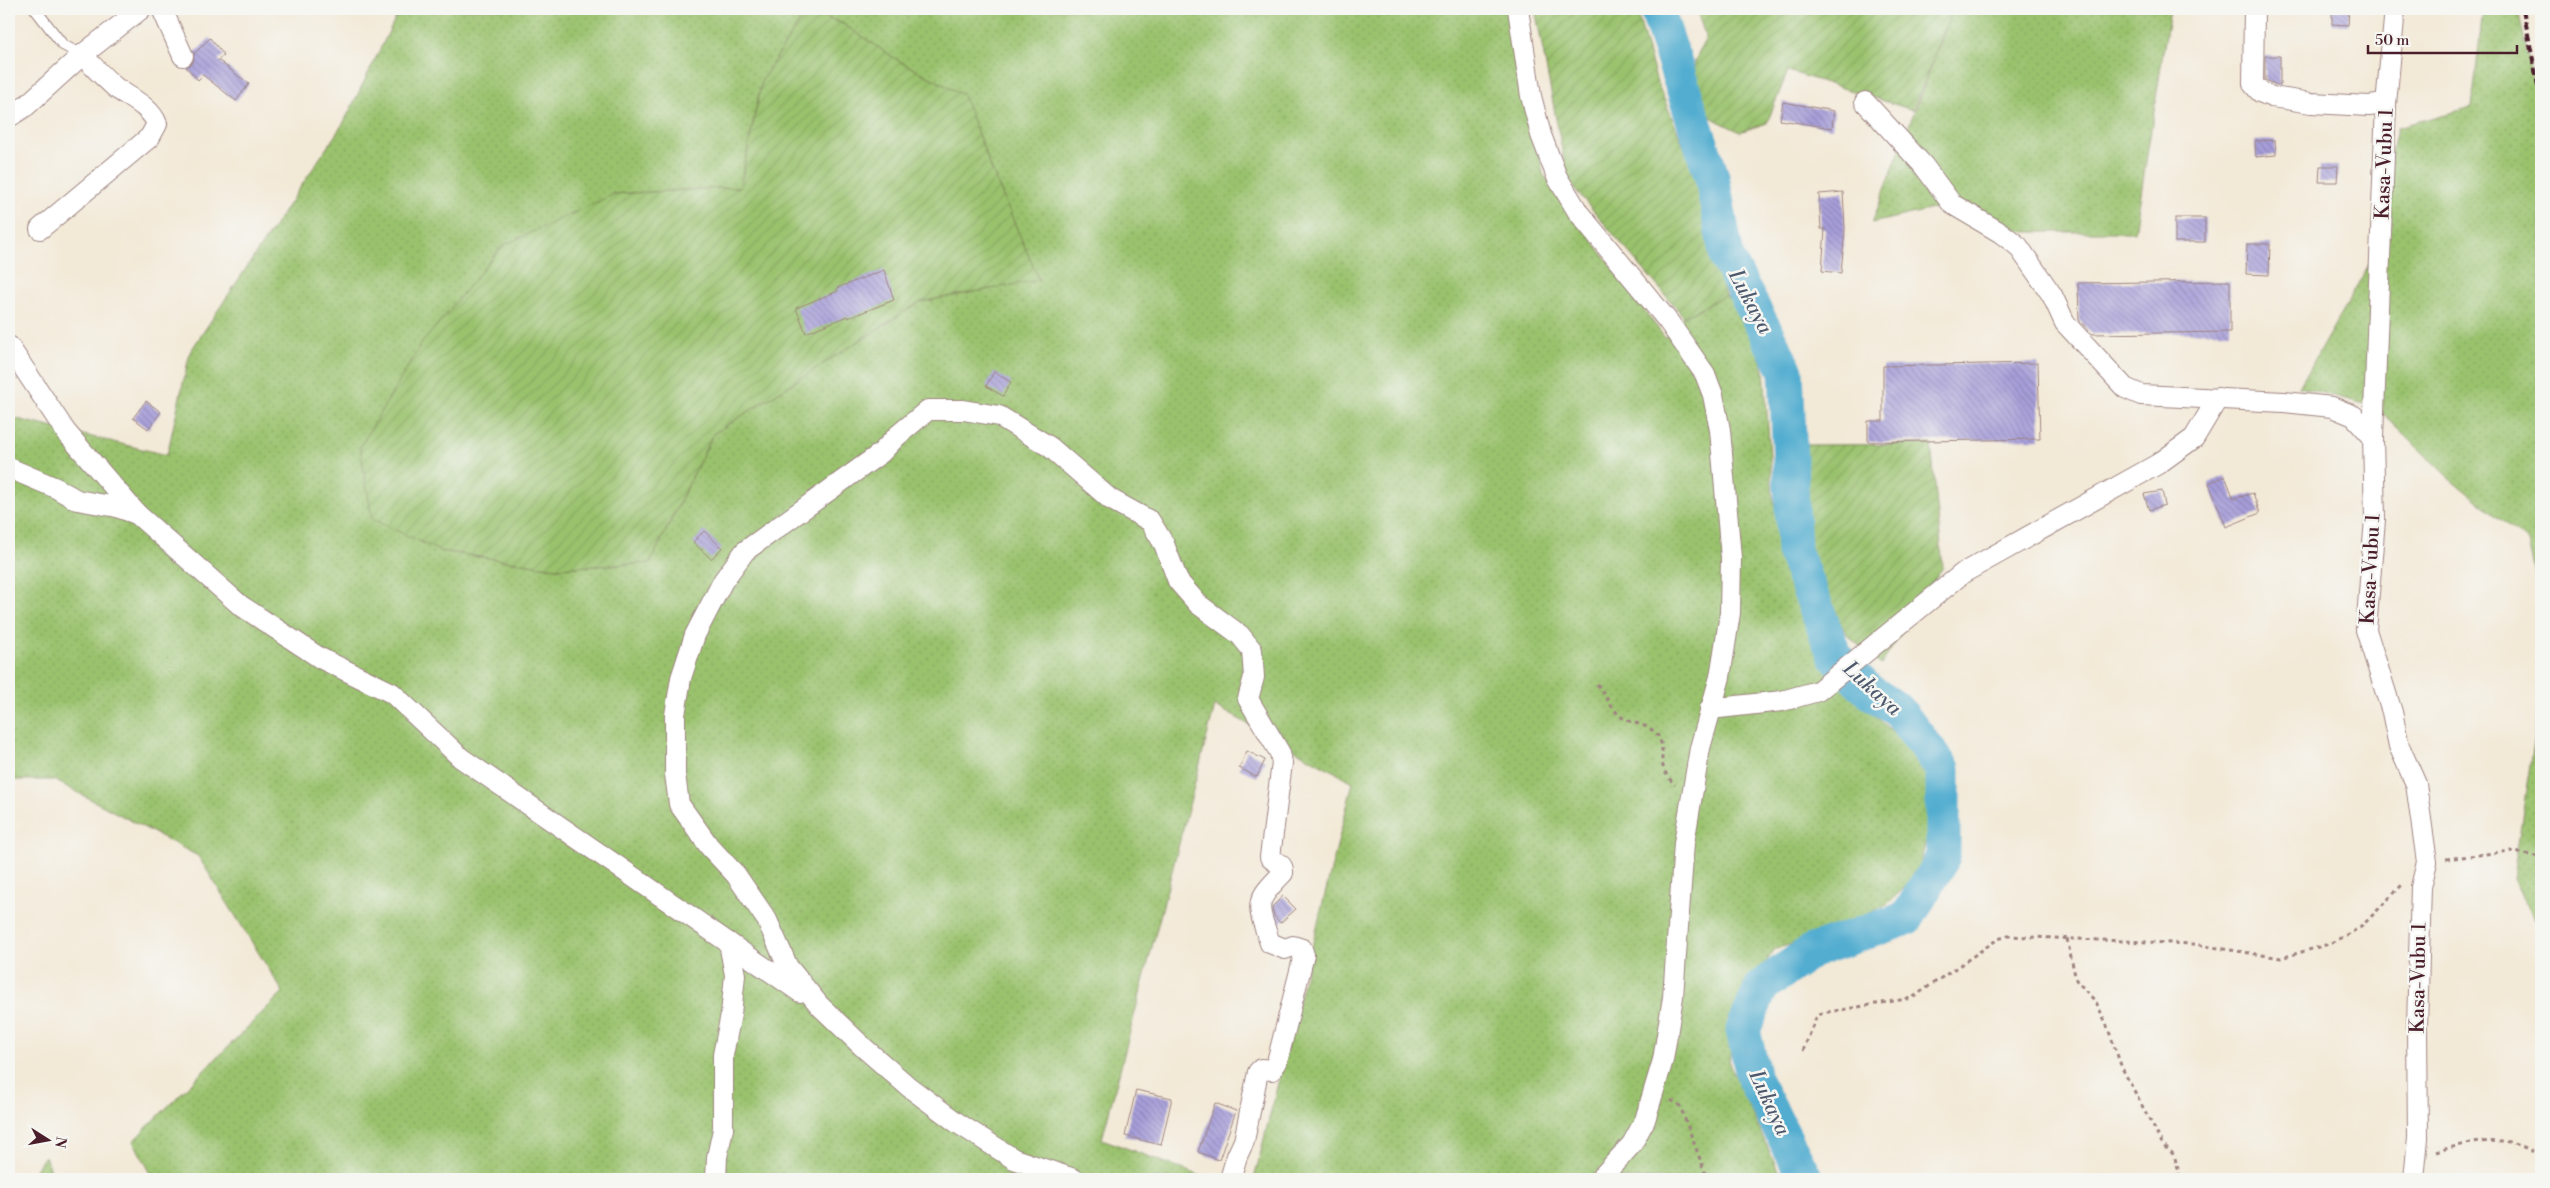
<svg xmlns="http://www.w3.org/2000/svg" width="2550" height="1188" viewBox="0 0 2550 1188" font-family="'Libre Bodoni',serif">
<defs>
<pattern id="grass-dots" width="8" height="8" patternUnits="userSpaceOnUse" patternTransform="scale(1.25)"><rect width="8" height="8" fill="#9ac26d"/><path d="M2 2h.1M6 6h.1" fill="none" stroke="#86a65f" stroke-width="1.8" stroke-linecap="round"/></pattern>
<pattern id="garden-furrows" width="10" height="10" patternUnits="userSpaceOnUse" patternTransform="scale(1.25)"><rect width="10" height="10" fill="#9ac26d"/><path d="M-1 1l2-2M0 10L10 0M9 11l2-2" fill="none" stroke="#86a65f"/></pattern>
<pattern id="building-back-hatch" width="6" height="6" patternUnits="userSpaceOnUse" patternTransform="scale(1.25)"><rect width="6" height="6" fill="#a79fda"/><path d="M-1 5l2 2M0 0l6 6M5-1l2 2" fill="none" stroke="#8a81b1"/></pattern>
</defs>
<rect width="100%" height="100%" fill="#f6f6f2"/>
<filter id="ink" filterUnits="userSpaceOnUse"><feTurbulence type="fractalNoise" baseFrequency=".02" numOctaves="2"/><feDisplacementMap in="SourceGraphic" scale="10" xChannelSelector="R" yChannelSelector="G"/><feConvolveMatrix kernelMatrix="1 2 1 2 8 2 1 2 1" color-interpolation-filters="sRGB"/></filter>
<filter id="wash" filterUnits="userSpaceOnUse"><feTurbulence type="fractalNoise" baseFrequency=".0096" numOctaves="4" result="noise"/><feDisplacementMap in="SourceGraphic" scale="20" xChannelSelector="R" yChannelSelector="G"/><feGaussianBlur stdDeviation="1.12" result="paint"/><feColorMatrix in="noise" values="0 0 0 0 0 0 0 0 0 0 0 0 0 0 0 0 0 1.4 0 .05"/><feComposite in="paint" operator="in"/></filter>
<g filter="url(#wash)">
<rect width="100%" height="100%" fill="#f3e9d7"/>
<!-- grass -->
<g fill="url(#grass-dots)" stroke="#72704c" fill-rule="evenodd">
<path d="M400 9H1514L1543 174 1665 338 1684 317 1725 295 1744 310 1764 370 1773 499 1807 623 1823 663 1859 701 1925 761 1931 823 1916 877 1887 904 1831 933 1775 949 1737 1004 1729 1063 1782 1179H1254L1353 782 1215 706 1102 1139 1209 1179H154L133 1141 283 992 198 856 54 780H9V417L167 455 190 352 344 122ZM808 10 843 24 899 61 963 95 993 173 1038 280 920 302 713 434 650 563 556 568 440 551 614 194 740 187 762 80Z"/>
<path d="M1953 9H2170L2135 232H2024L1945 206 1872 223Z"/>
<path d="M2483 9H2518L2541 122V600L2528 542 2448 477 2376 407 2299 387 2371 261 2397 127 2472 107Z"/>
<path d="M2541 689V932L2513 878Z"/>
<path d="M45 1156 53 1179H28Z"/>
</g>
<!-- garden -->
<g fill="url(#garden-furrows)" stroke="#72704c">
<path d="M1535 9H1636L1657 82 1693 168 1725 295 1684 317 1568 181Z"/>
<path d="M1696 9H1953L1913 110 1788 71 1767 123 1740 132C1731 127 1708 118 1703 110 1684 87 1693 61 1706 38Z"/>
<path d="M807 10 843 24 899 61 963 95 993 173 1039 280 920 302 713 434 650 563 556 568 440 551 372 519 360 447 422 343 502 246 614 194 740 187 762 80Z"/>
<path d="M1931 444 1943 567 1881 665 1849 637 1824 598 1805 545 1806 445Z"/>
</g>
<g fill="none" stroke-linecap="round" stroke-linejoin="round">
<!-- river -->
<path stroke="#52add0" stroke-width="35" d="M1657 9 1712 177 1727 258 1786 371 1794 551 1835 656 1869 691 1898 710 1943 769V857L1907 918 1812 951 1762 986 1743 1030 1754 1079 1806 1179"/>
</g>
<g id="blocks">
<!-- building -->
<g fill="url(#building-back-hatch)">
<path d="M2332 9H2349L2348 25 2332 24Z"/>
<path d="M210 38 224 55 218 60 249 84 236 101 203 75 198 80 186 67 193 63 194 54Z"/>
<path d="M2265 56H2280V86L2265 80Z"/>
<path d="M1783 102 1834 111 1832 128 1780 120Z"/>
<path d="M2275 140 2276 155 2256 157 2255 141Z"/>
<path d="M2320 166H2338L2337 182H2319Z"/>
<path d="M1843 192 1845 229 1841 273 1822 271 1825 229H1821L1819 194Z"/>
<rect x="2175" y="218" width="30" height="24"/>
<path d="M2247 244H2270L2269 275 2246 274Z"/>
<path d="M884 270 894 300 848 318 847 316 806 333 796 308 838 291 837 288Z"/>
<path d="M2230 281V332L2092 334 2079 320 2078 283Z"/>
<path d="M2038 363 2040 439 1868 442V421H1883V366Z"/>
<path d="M994 372 1011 382 1003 396 986 386Z"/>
<path d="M146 401 161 412 148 429 133 418Z"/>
<path d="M2225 476 2234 499 2253 493 2260 513 2226 527 2209 483Z"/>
<path d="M2162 491 2165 505 2149 510 2144 494Z"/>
<path d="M704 531 722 548 711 559 693 542Z"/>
<path d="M1247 751 1265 760 1257 777 1239 768Z"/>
<path d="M1283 896 1296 909 1280 923 1274 916 1272 907Z"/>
<path d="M1136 1090 1172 1098 1161 1145 1125 1136Z"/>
<path d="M1215 1103 1236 1111 1219 1160 1198 1152Z"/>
</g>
</g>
</g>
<g filter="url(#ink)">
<use href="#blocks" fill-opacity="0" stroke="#9e8481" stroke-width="1"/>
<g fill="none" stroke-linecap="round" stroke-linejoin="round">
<!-- lane casing -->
<g stroke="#9e8481" stroke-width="12">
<path id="lane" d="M35 9 63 45 82 55"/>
</g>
<!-- street casing -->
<g stroke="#9e8481" stroke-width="22">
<g id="street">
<path d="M162 9 183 56"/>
<path d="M1518 9 1531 96 1541 135 1557 177 1578 212 1668 321 1705 374 1713 395 1720 430 1731 558 1730 613 1724 652 1720 677 1700 748 1684 843 1673 997 1663 1060 1645 1120 1632 1144 1600 1179"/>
<path d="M2254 9 2253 84 2260 92 2272 97 2311 103 2369 106 2386 104"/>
<path d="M2395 9 2386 104 2373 437 2375 519 2366 630 2392 712 2399 746 2416 784 2427 862 2421 887 2417 1027 2418 1138 2414 1179"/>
<path d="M1865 102 1923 165 1952 204 2001 233 2018 246 2052 295 2065 323 2125 388 2141 395 2284 402 2332 407 2354 416 2373 437"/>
<path d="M9 117 26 106 82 55 141 9"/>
<path d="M40 229 150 137 157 124C151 107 130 98 116 88 104 78 93 66 82 55"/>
<path d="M9 346 66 432 137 514 240 605 320 658 392 693 461 758 800 992"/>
<path d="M9 468 56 488 77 500 117 507 137 514"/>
<path d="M1710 709 1782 701 1818 691 1963 573 2158 464 2194 438 2218 398"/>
<path d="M716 1179 717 1157 723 1129V1055L731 1014 735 975 729 943"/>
<path d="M1074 1179 1014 1159 956 1122 909 1087 863 1047 820 1006 788 967 767 920 736 875 709 846 679 804 675 774V715L681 678 695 635 723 581 745 551 881 453 897 436 928 410H963L999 416 1050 447 1110 499 1150 521 1164 544 1178 581 1198 604 1240 635 1252 650 1254 677 1248 699 1280 753 1282 763 1270 857C1275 864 1284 862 1283 873 1253 903 1257 904 1270 943L1285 949 1293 946 1302 949 1304 955 1277 1062 1272 1070 1261 1069 1258 1072 1244 1141 1237 1156 1230 1179"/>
</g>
</g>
<!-- path -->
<g stroke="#9e8481" stroke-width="3" stroke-dasharray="4 4" stroke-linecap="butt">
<path d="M1597 684C1606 695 1612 711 1623 718 1633 724 1652 725 1658 736 1668 753 1653 763 1675 785"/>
<path d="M2446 859 2510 851 2541 857"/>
<path d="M2067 939 2076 980 2096 1002 2106 1023 2122 1068 2162 1143 2174 1155 2181 1179"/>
<path d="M1803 1051 1816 1018 1822 1013 1912 998 1998 939 2008 936 2193 944 2281 958 2329 944 2361 927 2402 885"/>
<path d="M1671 1100 1680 1106 1706 1175 1715 1179"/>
<path d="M2436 1152C2468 1141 2514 1133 2541 1158"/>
</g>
<!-- lane -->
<use href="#lane" stroke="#fff" stroke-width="10"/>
<!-- street -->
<use href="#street" stroke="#fff" stroke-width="20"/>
<!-- rail -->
<path stroke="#4a1f2b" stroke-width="4" stroke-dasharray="8 4" stroke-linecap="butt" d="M2523 9 2541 101"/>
</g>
</g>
<g text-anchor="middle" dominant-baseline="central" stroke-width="5" stroke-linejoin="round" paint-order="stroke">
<!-- street labels -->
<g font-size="20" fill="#4a1f2b" stroke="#f6f6f2">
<text transform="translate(2385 164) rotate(-88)">Kasa-Vubu 1</text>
<text transform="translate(2371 569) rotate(-87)">Kasa-Vubu 1</text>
<text transform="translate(2419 978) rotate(-89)">Kasa-Vubu 1</text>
</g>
<!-- water labels -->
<g font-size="21" font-style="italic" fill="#4d586d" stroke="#f6f6f2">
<text transform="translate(1750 302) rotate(62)">Lukaya</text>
<text transform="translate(1872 689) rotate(42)">Lukaya</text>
<text transform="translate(1769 1103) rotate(65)">Lukaya</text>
</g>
</g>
<!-- margin -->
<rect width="2550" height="1188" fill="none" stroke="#f6f6f2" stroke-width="30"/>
<!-- north arrow -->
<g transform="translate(48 1140) rotate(101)" stroke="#f6f6f2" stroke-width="4" paint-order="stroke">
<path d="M0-4L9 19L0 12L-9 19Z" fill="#4a1f2b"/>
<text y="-8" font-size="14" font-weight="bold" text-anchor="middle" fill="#4a1f2b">N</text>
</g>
<!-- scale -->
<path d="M2368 45v8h149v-8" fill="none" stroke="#4a1f2b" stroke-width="2.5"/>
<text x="2375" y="45" font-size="15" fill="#4a1f2b" stroke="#f6f6f2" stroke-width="4" paint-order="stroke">50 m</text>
</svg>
